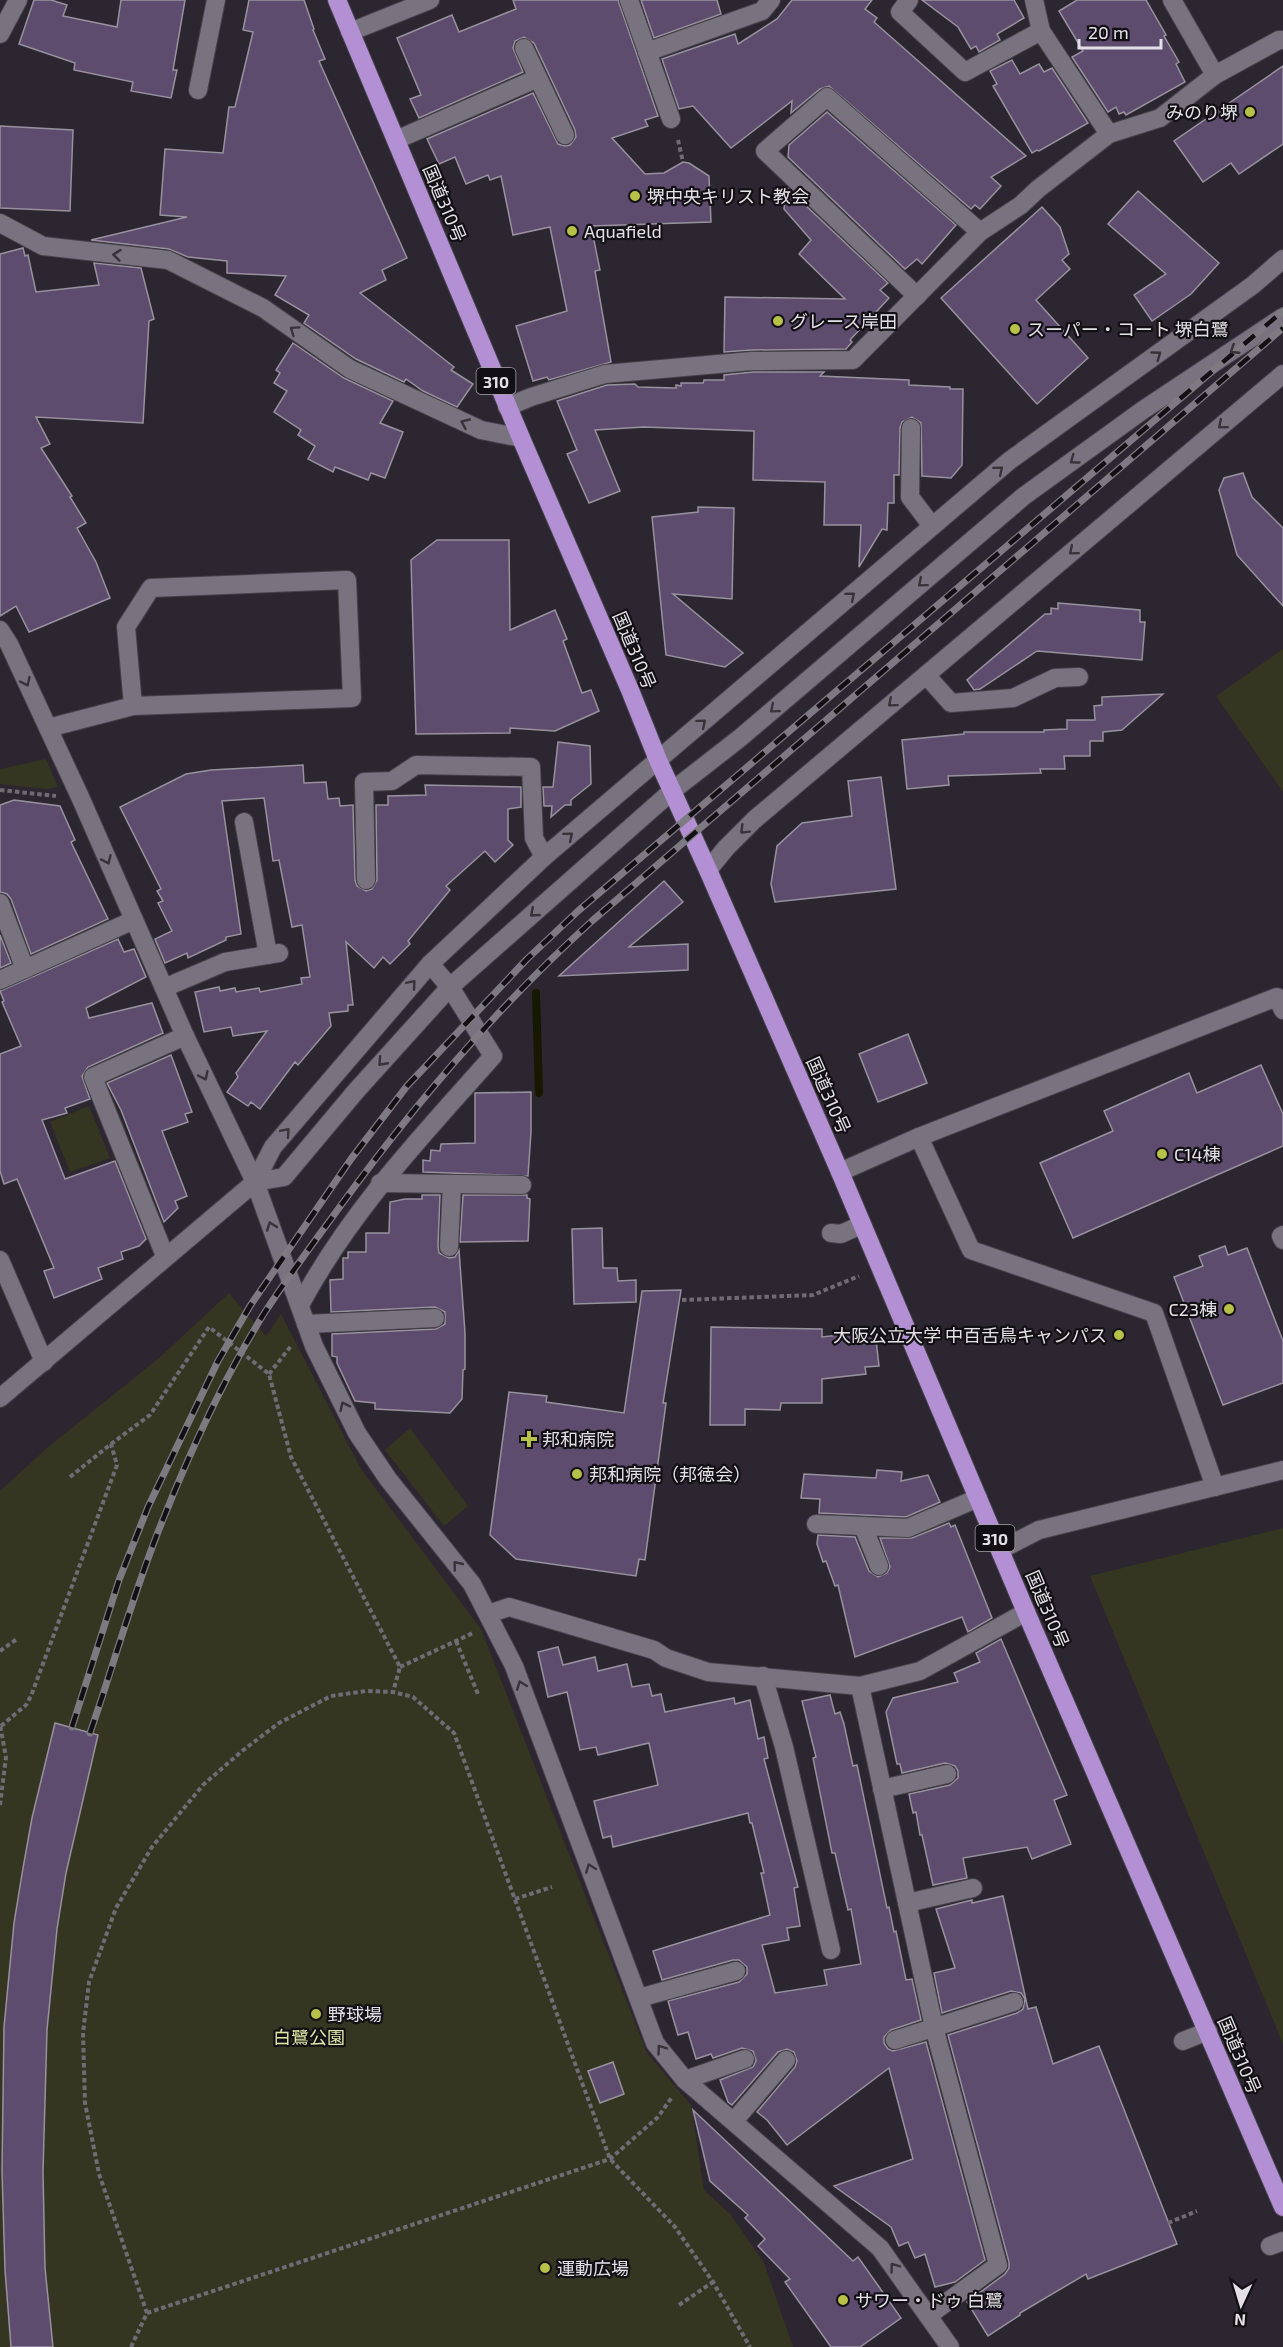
<svg xmlns="http://www.w3.org/2000/svg" width="1283" height="2347" viewBox="0 0 1283 2347" font-family="'Exo 2','Noto Sans JP',sans-serif">
<rect width="100%" height="100%" fill="#2b2630"/>
<!-- green -->
<g fill="#343621">
<path d="M1283 649V792L1216 696Z"/>
<path d="M46 759 58 787 47 789 0 784V769Z"/>
<path d="M89 1106 110 1158 70 1172 50 1122Z"/>
<path d="M229 1293 266 1336 281 1314 361 1469 481 1629 647 2053 691 2105 704 2190 731 2215 764 2263 793 2347H0V1491L47 1448 159 1358Z"/>
<path d="M410 1428 468 1506 444 1526 385 1450Z"/>
<path d="M1283 1528V2044L1090 1576Z"/>
</g>
<g fill="none" stroke-linecap="round" stroke-linejoin="round">
<!-- stream -->
<path stroke="#161800" stroke-width="8" d="M536 993 539 1093"/>
</g>
<!-- building -->
<g fill="#5d4c6d" stroke="#98919e" stroke-width="1.5">
<path d="M34 0H51L67 5 63 16 117 27 121 0H185L173 70H177L171 98 131 91 133 82 74 70 75 63 19 44Z"/>
<path d="M249 0H304L314 29 313 30 325 59 319 61 407 258 382 270 386 280 360 293 454 367 451 370 473 384 457 407 423 391 406 379 404 382 356 359 304 323 309 315 275 295 286 276 227 273V261L188 257 169 249 91 240 187 217 160 215 165 149 223 153 229 107H235L253 32 243 30Z"/>
<path d="M513 0H618L658 116 645 120 648 126 612 138 645 174 664 173 683 162 689 163 709 176 711 222 591 226 600 270 595 271 611 362 549 380 547 377 533 381 516 326 567 311 550 227 513 235 501 176 490 180 488 175 466 184 455 157 439 164 427 139 533 93 558 144 565 146 570 145 576 137 575 130 534 43 524 37 515 41 513 48 523 72 419 118 410 99 421 95 397 38 452 15 459 32 516 9Z"/>
<path d="M641 0H717L721 14 654 38Z"/>
<path d="M792 0H872L865 9 877 18 874 22 1026 156 991 177 1001 186 980 209 975 205 971 209 829 86 820 89 791 113 792 101 731 148 693 106 679 109 662 59 735 34 738 44 777 19Z"/>
<path d="M922 0H1014L1024 18 997 34 1000 40 979 52 976 46 971 49 958 27Z"/>
<path d="M1077 0H1146L1166 35 1164 36 1179 62 1176 64 1185 82 1126 115 1124 112 1119 114 1116 107 1108 112 1072 57 1083 51 1059 11Z"/>
<path d="M1012 60 1020 74 1039 64 1044 72 1052 68 1088 123 1039 151 1037 150 1032 153 993 86 997 84 990 71Z"/>
<path d="M1283 66V144L1239 174 1231 163 1203 182 1174 141Z"/>
<path d="M827 112 956 225 922 264 917 259 905 269 788 157 789 145Z"/>
<path d="M0 126 73 130 70 211 0 208Z"/>
<path d="M786 187 888 283 880 290 889 298 850 340 852 342 846 349 752 350 724 352 725 297 845 299 799 254 811 240 784 209Z"/>
<path d="M1138 191 1219 263 1191 294 1152 321 1134 295 1166 274 1108 224Z"/>
<path d="M1042 207 1060 227 1069 254 1062 260 1070 269 1036 300 1088 358 1037 404 941 298Z"/>
<path d="M23 248 25 256 28 255 36 292 99 285 94 263 141 268 154 319 149 321 143 423 36 417 50 444 41 448 72 496 70 497 86 523 77 528 96 562 110 598 29 632 16 606 0 616V254Z"/>
<path d="M293 343 344 378 393 401 380 423 403 432 385 478 371 473 368 480 335 467 333 472 308 459 315 446 298 435 301 430 274 412 287 391 274 383 280 373 276 370Z"/>
<path d="M753 372H824L820 376 909 380V385L950 387V389H963L962 465 951 478 922 476 921 423 912 417 902 422 900 428 899 475H894V503H888L887 530 882 529 859 567 861 525H824L825 482 753 480 754 431 644 427 595 430 620 491 589 503 567 454 577 450 557 401 607 385 635 384 638 387 676 388V385L681 386V383H703L704 380H724V375Z"/>
<path d="M1243 473 1252 497 1283 528V606L1237 555 1219 490 1224 478Z"/>
<path d="M698 507 734 508 732 599 673 594 743 653 725 667 666 655 652 517 698 512Z"/>
<path d="M437 540H509L510 630 555 610 567 639 563 641 582 693 591 690 599 711 555 731 510 728V733L416 734 411 560Z"/>
<path d="M1058 603 1140 610V622H1145L1142 660 1037 651 980 689 974 690 967 680 1045 614H1051V608L1058 609Z"/>
<path d="M1163 694 1122 730 1103 732V741H1090V756H1064L1065 769H1040L1041 773 948 776 949 785 907 789 902 740 964 734V732H1044V730L1067 729V720H1095L1094 706 1102 705V697Z"/>
<path d="M558 742 590 746 591 784 571 800V805H565L551 817 552 806H544L543 787H553Z"/>
<path d="M303 765 304 783 326 782 328 799 339 798 340 806 353 805 355 880 357 886 366 891 372 889 377 880 376 805H388V796L426 795 425 785 521 787V807L508 809V840L513 845 495 862 485 851 446 886 450 890 408 941 410 944 390 964 383 957 374 968 346 942 353 1005H348V1011L329 1013 331 1026 298 1065 295 1062 260 1109 251 1102 248 1106 227 1092 238 1077 236 1073 267 1031 233 1036 231 1027 204 1032 195 992 219 987 220 991 235 988 236 992 259 988 260 992 302 984 301 978 310 977 302 925 292 927 279 860 273 861 264 798 222 801 241 934 226 937V940L188 958 187 953 165 963 155 939 172 931 158 903 163 901 157 891 161 889 120 807 186 774 211 770Z"/>
<path d="M881 777 896 889 775 902 771 884 777 846 802 823 852 816 848 781Z"/>
<path d="M14 800 60 806 75 840 71 842 108 919 31 954 11 899 7 894 0 892V805Z"/>
<path d="M664 881 683 902 629 947 688 944V970L559 976Z"/>
<path d="M0 935 11 963 0 968Z"/>
<path d="M118 939 124 952 134 949 146 977 86 1008 89 1018 152 1003 163 1033 88 1067 82 1076 90 1099 65 1108 67 1113 42 1120 65 1179 115 1161 146 1239 139 1246 121 1252 123 1259 98 1268 102 1279 54 1298 44 1271 54 1268 17 1179 4 1184 0 1171V1054L21 1046 2 1002 4 1001 0 991Z"/>
<path d="M908 1034 927 1083 878 1102 859 1054Z"/>
<path d="M171 1055 192 1112 185 1114 188 1122 162 1131 187 1196 175 1201 178 1208 164 1222 121 1110 107 1083Z"/>
<path d="M1261 1065 1283 1114V1146L1073 1238 1040 1163 1113 1131 1104 1111 1189 1073 1197 1093Z"/>
<path d="M531 1092V1132L528 1176 423 1172V1160L430 1161 431 1150 440 1151 441 1144 475 1143V1093Z"/>
<path d="M422 1195H440L438 1246 439 1253 449 1258 455 1257 459 1250 465 1333V1369L463 1370 462 1399 450 1413 375 1409V1403L355 1401 337 1363V1357L332 1356V1334L436 1329 445 1324V1312L435 1307 331 1312 330 1280 343 1279V1258H348V1252H366V1233H389L390 1202 405 1199H422Z"/>
<path d="M463 1195H527V1198L530 1199 528 1241 460 1242Z"/>
<path d="M602 1228 603 1268H617L618 1281 636 1280V1302L574 1304 572 1229Z"/>
<path d="M1225 1246 1228 1255 1247 1248 1283 1341V1383L1223 1405 1174 1277 1203 1266 1199 1256Z"/>
<path d="M681 1290 663 1403H666L645 1560 639 1559 636 1576 516 1559 490 1535 509 1392 547 1396 546 1402 624 1413 642 1291Z"/>
<path d="M711 1327 822 1329V1337L875 1331 879 1366 865 1367 866 1374 822 1379V1403H781L780 1410 745 1409V1425H710Z"/>
<path d="M877 1470 902 1472 901 1481 928 1475 940 1502 906 1517 819 1513 820 1499 801 1498 804 1474 876 1478Z"/>
<path d="M949 1523 951 1527 955 1525 992 1618 968 1632 962 1617 855 1657 838 1585 835 1586 826 1561 823 1562 817 1544 818 1535 855 1537 869 1571 878 1577 887 1573 890 1567 880 1538H912Z"/>
<path d="M1001 1639 1067 1795 1054 1800 1071 1844 1032 1859 1027 1847 963 1858 967 1878 933 1885 922 1835H920L916 1812 913 1813 909 1794 950 1785 958 1778V1771L955 1766 945 1763 902 1773 900 1764H897L886 1712 893 1698 958 1682 954 1673 980 1662 976 1653Z"/>
<path d="M558 1647 563 1665 595 1657 598 1671 627 1664 632 1687 649 1684 652 1696 661 1694 665 1712 734 1698 735 1704 750 1700 758 1739 764 1737 768 1758 764 1759 798 1887 794 1888 800 1926 787 1928 789 1940 762 1945 775 1993 827 1985 824 1970 861 1964 851 1909 848 1910 835 1853H832L813 1758 816 1757 802 1701 830 1695 835 1714 840 1712 844 1724 853 1766 857 1765 887 1908 889 1907 894 1932 896 1931 906 1980 912 1979 921 2020 891 2030 884 2037V2043L888 2049 893 2051 926 2042 985 2260 955 2282 935 2287 925 2254 915 2258 908 2242 899 2246 891 2227 834 2186 913 2159 889 2068 787 2145 767 2120 757 2112 795 2067 797 2061 794 2052 787 2049 778 2052 732 2105 728 2102 720 2080 753 2067 756 2061 753 2051 742 2048 713 2058 711 2054 696 2059 688 2032 678 2035 668 2001 739 1982 747 1974V1967L739 1960H733L662 1980 653 1951 770 1915 761 1873H764L752 1823H750L748 1813 613 1847 611 1836 603 1838 594 1801 658 1785 649 1743 598 1755 596 1747 580 1750 567 1692 548 1697 538 1652Z"/>
<path d="M55 1723 98 1735 66 1873 57 1929 47 2030 43 2172 45 2268 53 2347H11L5 2270 2 2171 4 2027 14 1923 23 1868 32 1818Z"/>
<path d="M1003 1896 1028 2009 1036 2007 1053 2064 1099 2046 1177 2244 1088 2279 1086 2274 1020 2313V2315L988 2336 967 2302 1005 2274 1009 2268V2262L948 2035 1017 2013 1023 2009 1025 1999 1021 1993 1011 1991 942 2013 934 1973 955 1968 936 1909 972 1900V1903Z"/>
<path d="M613 2062 624 2094 600 2103 588 2071Z"/>
<path d="M693 2110 853 2261 858 2257 901 2318 860 2347H831L785 2282 790 2279 758 2246 765 2239 745 2218 748 2215 710 2181Z"/>
</g>
<g fill="none" stroke-linecap="round" stroke-linejoin="round">
<!-- minor casing -->
<g stroke="#46414a" stroke-width="20">
<g id="minor">
<path d="M629 0 671 119"/>
<path d="M909 0 900 12 965 72 1041 31"/>
<path d="M1034 0 1041 31 1109 134"/>
<path d="M1172 0 1215 75"/>
<path d="M350 32 430 0"/>
<path d="M0 34 18 0"/>
<path d="M524 48 565 135"/>
<path d="M647 52 762 11 771 0"/>
<path d="M198 90 216 0"/>
<path d="M396 140 538 78"/>
<path d="M0 223 43 246 168 260 263 308 350 369 481 430 521 438"/>
<path d="M917 296 765 151 827 97 980 232"/>
<path d="M507 407 531 397 605 374 752 361 853 360 980 232 1021 205 1038 189 1109 134 1160 118 1215 75 1279 40H1283"/>
<path d="M911 428 910 497 932 526"/>
<path d="M0 630 9 644 81 799 185 1036 255 1182 314 1346 357 1433 388 1479 472 1584 514 1666 655 2043 685 2080 880 2248 950 2347"/>
<path d="M926 675 951 703 1013 698 1055 678 1079 677"/>
<path d="M48 728 133 706 352 698 347 580 151 588 126 627 133 706"/>
<path d="M244 822 268 955"/>
<path d="M708 870 726 848 754 820 1283 374"/>
<path d="M366 880 364 782 392 781 416 765 531 767 534 838 544 857"/>
<path d="M0 903 25 969"/>
<path d="M0 980 134 920"/>
<path d="M164 988 225 962 279 953"/>
<path d="M919 1137 1277 997 1283 1010"/>
<path d="M840 1172 919 1137 971 1250 1154 1313 1215 1487"/>
<path d="M255 1182 284 1177 356 1091 450 987 672 791 740 738 1024 496 1143 410 1283 317"/>
<path d="M380 1183 522 1185"/>
<path d="M831 1233 841 1234 861 1225"/>
<path d="M1283 1235 1281 1236 1283 1240"/>
<path d="M449 1247 452 1184"/>
<path d="M165 1256 93 1077 185 1036"/>
<path d="M0 1260 44 1362"/>
<path d="M300 1305C351 1210 422 1136 493 1056L450 987 430 964"/>
<path d="M306 1324 435 1318"/>
<path d="M0 1398 255 1182 273 1147 430 964 544 857 1009 461 1253 285 1283 259"/>
<path d="M816 1524 908 1528 978 1498"/>
<path d="M863 1526 879 1566"/>
<path d="M1000 1550 1039 1530 1283 1470"/>
<path d="M488 1614 509 1607 654 1650 666 1658 708 1672 860 1686"/>
<path d="M763 1676 784 1747 831 1950"/>
<path d="M882 1789 947 1774"/>
<path d="M907 1903 973 1888"/>
<path d="M639 1998 736 1971"/>
<path d="M895 2040 1014 2002"/>
<path d="M1183 2041 1208 2031"/>
<path d="M685 2080 745 2059"/>
<path d="M734 2121 786 2060"/>
<path d="M1270 2246 1283 2241"/>
<path d="M929 2315 998 2265 934 2027 860 1686 920 1671 1026 1612"/>
</g>
</g>
<!-- highway casing -->
<g stroke="#46414a" stroke-width="20">
<path id="highway" d="M337 0 521 438 630 690 658 760 708 870 840 1172 1026 1612 1283 2207"/>
</g>
<!-- path -->
<g stroke="#706c75" stroke-width="4" stroke-dasharray="4.5 3" stroke-linecap="butt">
<path d="M678 140 683 162"/>
<path d="M0 790 56 796"/>
<path d="M682 1300 813 1295 859 1276"/>
<path d="M269 1374 291 1346"/>
<path d="M70 1477 111 1444 150 1415 209 1327 269 1374 291 1457 400 1667 393 1692"/>
<path d="M456 1641 478 1694"/>
<path d="M0 1651 17 1639"/>
<path d="M400 1667 473 1633"/>
<path d="M1 1726 26 1705 31 1696 117 1465 111 1444"/>
<path d="M0 1805 6 1757 0 1725"/>
<path d="M515 1899 552 1887"/>
<path d="M1168 2223 1197 2211"/>
<path d="M679 2305 713 2282"/>
<path d="M147 2313 610 2159 658 2117 672 2097"/>
<path d="M131 2347 147 2313 99 2174 85 2103 83 2033 89 1982 116 1908 152 1847 203 1785 242 1751 279 1723 331 1696 366 1691 393 1692 413 1697 454 1733 610 2159 675 2227 713 2282 750 2347"/>
</g>
<!-- minor -->
<use href="#minor" stroke="#79737f" stroke-width="18"/>
<!-- highway -->
<use href="#highway" stroke="#b290d3" stroke-width="18"/>
<!-- rail casing -->
<g stroke="#7e7a82" stroke-width="7">
<g id="rail">
<path d="M72 1727 119 1580 148 1507 218 1361 250 1306 351 1159 407 1086 527 959 578 911 1283 311"/>
<path d="M90 1733C115 1661 135 1587 164 1517 192 1447 225 1376 265 1312 287 1278 312 1245 336 1212 412 1107 496 1008 592 921L1283 328"/>
</g>
</g>
<!-- rail -->
<use href="#rail" stroke="#121015" stroke-width="4.5" stroke-dasharray="14" stroke-linecap="butt"/>
</g>
<!-- one-way arrows -->
<defs><path id="oneway-chevron" d="M-2-3.5L2.5 0L-2 3.5" fill="none" stroke-width="1.6" stroke-linecap="round" stroke-linejoin="round" transform="scale(1.5)"/></defs>
<g stroke="#36333a">
<use href="#oneway-chevron" transform="translate(117 255) rotate(-174)"/>
<use href="#oneway-chevron" transform="translate(294 330) rotate(-145)"/>
<use href="#oneway-chevron" transform="translate(1234 350) rotate(147)"/>
<use href="#oneway-chevron" transform="translate(1157 355) rotate(-36)"/>
<use href="#oneway-chevron" transform="translate(465 423) rotate(-155)"/>
<use href="#oneway-chevron" transform="translate(1222 425) rotate(140)"/>
<use href="#oneway-chevron" transform="translate(1074 460) rotate(144)"/>
<use href="#oneway-chevron" transform="translate(999 470) rotate(-40)"/>
<use href="#oneway-chevron" transform="translate(1073 551) rotate(140)"/>
<use href="#oneway-chevron" transform="translate(922 583) rotate(140)"/>
<use href="#oneway-chevron" transform="translate(851 596) rotate(-40)"/>
<use href="#oneway-chevron" transform="translate(26 682) rotate(65)"/>
<use href="#oneway-chevron" transform="translate(892 703) rotate(140)"/>
<use href="#oneway-chevron" transform="translate(774 709) rotate(140)"/>
<use href="#oneway-chevron" transform="translate(702 723) rotate(-40)"/>
<use href="#oneway-chevron" transform="translate(744 830) rotate(135)"/>
<use href="#oneway-chevron" transform="translate(569 836) rotate(-40)"/>
<use href="#oneway-chevron" transform="translate(107 860) rotate(66)"/>
<use href="#oneway-chevron" transform="translate(534 913) rotate(139)"/>
<use href="#oneway-chevron" transform="translate(412 984) rotate(-49)"/>
<use href="#oneway-chevron" transform="translate(382 1062) rotate(132)"/>
<use href="#oneway-chevron" transform="translate(204 1076) rotate(65)"/>
<use href="#oneway-chevron" transform="translate(286 1132) rotate(-49)"/>
<use href="#oneway-chevron" transform="translate(271 1226) rotate(-110)"/>
<use href="#oneway-chevron" transform="translate(344 1406) rotate(-116)"/>
<use href="#oneway-chevron" transform="translate(457 1565) rotate(-129)"/>
<use href="#oneway-chevron" transform="translate(521 1685) rotate(-111)"/>
<use href="#oneway-chevron" transform="translate(590 1868) rotate(-111)"/>
<use href="#oneway-chevron" transform="translate(661 2049) rotate(-126)"/>
<use href="#oneway-chevron" transform="translate(894 2267) rotate(-126)"/>
</g>
<!-- markers -->
<g fill="#b7c148" stroke="#121015" stroke-width="2">
<circle cx="1250" cy="112" r="6"/>
<circle cx="635" cy="196" r="6"/>
<circle cx="572" cy="231" r="6"/>
<circle cx="778" cy="321" r="6"/>
<circle cx="1015" cy="329" r="6"/>
<circle cx="1162" cy="1154" r="6"/>
<circle cx="1229" cy="1309" r="6"/>
<circle cx="1119" cy="1335" r="6"/>
<path d="M526 1430h6v6h6v6h-6v6h-6v-6h-6v-6h6z"/>
<circle cx="577" cy="1474" r="6"/>
<circle cx="316" cy="2014" r="6"/>
<circle cx="545" cy="2268" r="6"/>
<circle cx="843" cy="2300" r="6"/>
</g>
<g text-anchor="middle" dominant-baseline="central" stroke-width="4.5" stroke-linejoin="round" paint-order="stroke">
<!-- shield labels -->
<g fill="#121015" stroke="#a5a2a8" stroke-width="1.5">
<rect x="476.5" y="368" width="39" height="26" rx="4.5"/>
<rect x="975.5" y="1525" width="39" height="26" rx="4.5"/>
</g>
<g font-size="16" font-weight="bold" fill="#e4e0e7">
<text x="496" y="381">310</text>
<text x="995" y="1538">310</text>
</g>
<!-- poi labels -->
<g font-size="18" fill="#e4e0e7" stroke="#121015" text-anchor="start">
<text x="1238" y="112" text-anchor="end">みのり堺</text>
<text x="647" y="196">堺中央キリスト教会</text>
<text x="584" y="231">Aquafield</text>
<text x="790" y="321">グレース岸田</text>
<text x="1027" y="329">スーパー・コート 堺白鷺</text>
<text x="1174" y="1154">C14棟</text>
<text x="1217" y="1309" text-anchor="end">C23棟</text>
<text x="1107" y="1335" text-anchor="end">大阪公立大学 中百舌鳥キャンパス</text>
<text x="542" y="1439">邦和病院</text>
<text x="589" y="1474">邦和病院（邦徳会）</text>
<text x="328" y="2014">野球場</text>
<text x="557" y="2268">運動広場</text>
<text x="855" y="2300">サワー・ドゥ 白鷺</text>
</g>
<!-- street labels -->
<g font-size="18" fill="#e4e0e7" stroke="#121015">
<text transform="translate(445 203) rotate(67)">国道310号</text>
<text transform="translate(635 650) rotate(67)">国道310号</text>
<text transform="translate(829 1095) rotate(66)">国道310号</text>
<text transform="translate(1048 1609) rotate(67)">国道310号</text>
<text transform="translate(1240 2055) rotate(67)">国道310号</text>
</g>
<!-- park labels -->
<g font-size="18" fill="#dee6a4" stroke="#121015">
<text x="309" y="2037">白鷺公園</text>
</g>
</g>
<!-- north arrow -->
<g transform="translate(1241 2305) rotate(184)" stroke="#121015" stroke-width="4.5" paint-order="stroke">
<path d="M0-4.5L10 22L0 15L-10 22Z" fill="#e4e0e7"/>
<text y="-9" font-size="16" font-weight="bold" text-anchor="middle" fill="#e4e0e7">N</text>
</g>
<!-- scale -->
<path d="M1079 39v9h82v-9" fill="none" stroke="#e4e0e7" stroke-width="3"/>
<text x="1088" y="39" font-size="18" fill="#e4e0e7" stroke="#121015" stroke-width="4.5" paint-order="stroke">20 m</text>
</svg>
